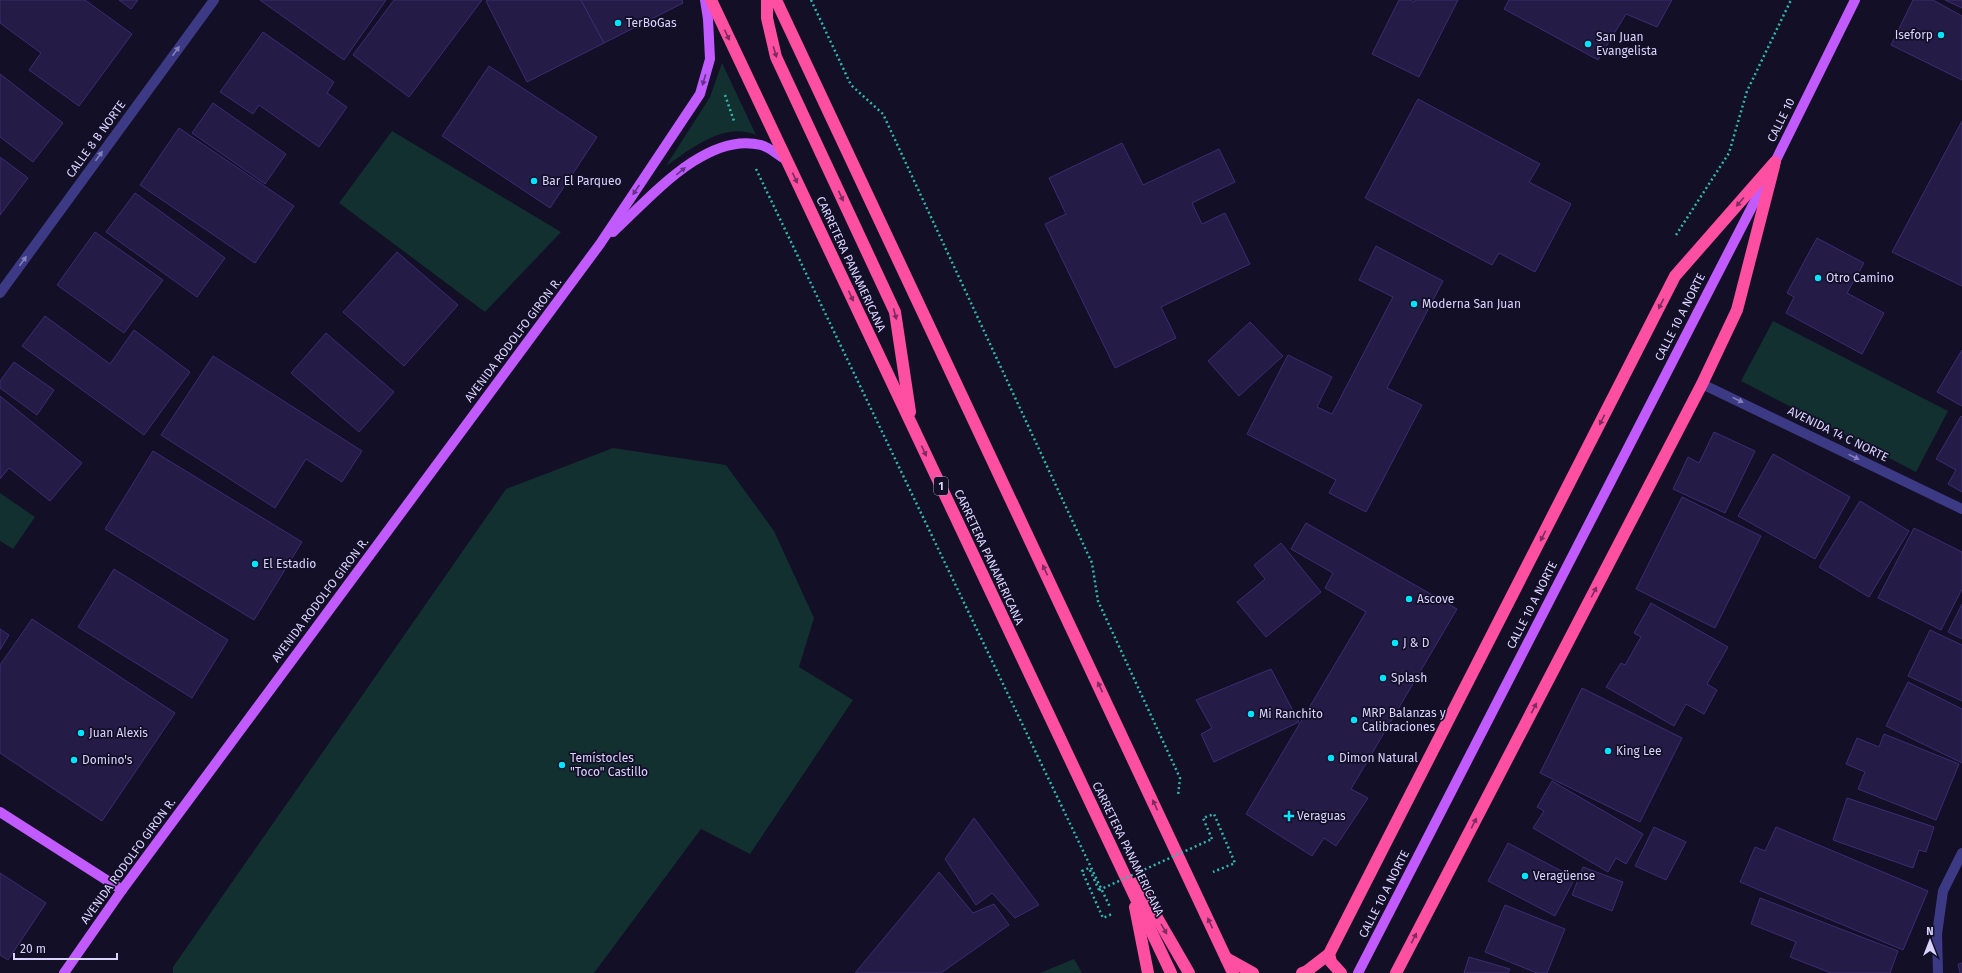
<svg xmlns="http://www.w3.org/2000/svg" width="1962" height="973" viewBox="0 0 1962 973" font-family="'Fira Sans',sans-serif">
<rect width="100%" height="100%" fill="#130f26"/>
<!-- green -->
<g fill="#12302f">
<path d="M722 63 756 135C724 121 691 149 666 166L710 97Z"/>
<path d="M392 131 561 232 485 312 339 203Z"/>
<path d="M1773 321 1948 411 1916 472 1741 381Z"/>
<path d="M613 448 726 465 774 531 814 618 799 667 853 700 750 854 701 829 594 973H173V967L506 489Z"/>
<path d="M0 493 35 517 13 549 0 541Z"/>
<path d="M1074 959 1082 973H1040Z"/>
</g>
<!-- building -->
<g fill="#241b47" stroke="#3b2d73">
<path d="M0 0H85L132 34 79 106 29 70 41 53 0 23Z"/>
<path d="M119 0H138L131 9Z"/>
<path d="M260 0H386L344 60Z"/>
<path d="M394 0H482L409 97 353 55Z"/>
<path d="M488 0H581L604 43 527 82 486 1Z"/>
<path d="M581 0H682L683 3 604 43Z"/>
<path d="M1399 0H1411L1414 2 1415 0H1458L1419 77 1372 54Z"/>
<path d="M1509 0H1672L1657 27 1626 14 1598 60 1504 9Z"/>
<path d="M1913 0H1933L1962 16V80L1891 45Z"/>
<path d="M1945 0H1962V8Z"/>
<path d="M263 32 334 82 327 93 347 107 319 147 259 105 253 114 220 92Z"/>
<path d="M489 66 597 137 550 208 442 136Z"/>
<path d="M0 74 63 123 33 162 0 137Z"/>
<path d="M1418 99 1540 164 1529 182 1571 204 1535 272 1499 253 1492 265 1365 198Z"/>
<path d="M213 103 286 154 265 184 192 133Z"/>
<path d="M1962 121V286L1892 252Z"/>
<path d="M179 128 294 206 255 263 140 185Z"/>
<path d="M1122 143 1143 185 1219 149 1235 182 1192 203 1202 224 1225 213 1250 264 1161 307 1176 338 1115 368 1045 224 1066 214 1049 178Z"/>
<path d="M0 157 28 178 0 215Z"/>
<path d="M135 193 225 258 197 297 106 232Z"/>
<path d="M95 232 163 280 124 333 57 285Z"/>
<path d="M1817 238 1864 263 1847 293 1884 313 1862 354 1786 313 1794 297 1787 293Z"/>
<path d="M1376 246 1443 281 1387 388 1422 405 1366 512 1329 493 1336 480 1247 434 1288 355 1332 377 1317 407 1332 414 1393 297 1359 280Z"/>
<path d="M397 252 458 305 404 366 343 312Z"/>
<path d="M45 316 110 364 134 330 190 372 144 435 22 346Z"/>
<path d="M1250 322 1283 356 1239 396 1208 361Z"/>
<path d="M326 333 394 392 359 432 291 373Z"/>
<path d="M1962 350V406L1937 392Z"/>
<path d="M213 356 362 451 342 482 306 459 275 508 161 435Z"/>
<path d="M14 362 54 390 37 415 0 388V381Z"/>
<path d="M0 396 82 463 50 501 9 468 0 479Z"/>
<path d="M1961 416 1962 417V492L1948 484 1956 470 1936 459Z"/>
<path d="M1714 432 1755 451 1725 513 1673 489 1688 457 1699 463Z"/>
<path d="M153 451 302 542 254 620 105 529Z"/>
<path d="M1773 454 1850 497 1815 559 1738 516Z"/>
<path d="M1682 497 1761 536 1715 628 1636 589Z"/>
<path d="M1860 501 1909 531 1869 597 1819 567Z"/>
<path d="M1306 523 1457 609 1351 789 1368 798 1336 846 1324 838 1312 856 1246 814 1366 612 1325 588 1333 573 1291 549Z"/>
<path d="M1914 528 1962 552V589L1941 630 1878 598Z"/>
<path d="M1281 543 1321 592 1266 637 1237 602 1265 579 1254 565Z"/>
<path d="M114 569 228 640 192 698 78 627Z"/>
<path d="M1651 603 1728 647 1707 684 1717 690 1704 714 1686 704 1674 726 1606 687 1621 663 1625 665 1641 637 1634 633Z"/>
<path d="M1962 604V639L1948 632Z"/>
<path d="M32 619 175 713 102 821 0 753V665Z"/>
<path d="M0 629 9 635 0 650Z"/>
<path d="M1930 630 1962 645V701L1908 676Z"/>
<path d="M1271 669 1299 722 1214 762 1201 734 1212 728 1196 700Z"/>
<path d="M1908 682 1962 709V763L1886 726Z"/>
<path d="M1582 688 1682 738 1640 822 1540 773Z"/>
<path d="M1884 734 1959 764 1936 820 1858 789 1865 772 1846 764 1857 738 1879 747Z"/>
<path d="M1552 781 1643 834 1626 864 1616 858 1608 872 1533 828 1544 811 1537 807Z"/>
<path d="M1847 798 1934 827 1926 852 1919 850 1913 868 1833 840Z"/>
<path d="M974 818 1039 905 1015 918 992 893 976 905 945 859Z"/>
<path d="M1654 827 1686 842 1666 880 1635 866Z"/>
<path d="M1776 827 1928 891 1903 950 1740 882 1755 847 1765 851Z"/>
<path d="M1508 843 1575 878 1555 916 1488 881Z"/>
<path d="M1583 867 1623 882 1612 911 1572 895Z"/>
<path d="M939 872 973 913 994 904 1009 925 941 973H855Z"/>
<path d="M0 873 46 903 8 960 0 955Z"/>
<path d="M1760 898 1898 951 1890 973H1831L1790 957 1796 942 1751 924Z"/>
<path d="M1505 905 1565 929 1547 973H1537L1485 952Z"/>
<path d="M1469 957 1510 969 1508 973H1464Z"/>
<path d="M1962 963V973H1960L1958 964Z"/>
</g>
<g fill="none" stroke-linecap="round" stroke-linejoin="round">
<!-- path -->
<g stroke="#2fb8b0" stroke-width="2.5" stroke-dasharray="2 3" stroke-linecap="butt">
<path d="M811 0 851 85 883 114 1092 563 1098 601 1180 778 1178 796"/>
<path d="M725 95 734 121"/>
<path d="M756 169 1110 907"/>
<path d="M1676 235 1729 153 1747 91 1791 0"/>
<path d="M1212 839 1203 818 1214 814 1235 863 1213 872"/>
<path d="M1099 890 1089 868 1082 871 1103 918 1112 914"/>
</g>
<!-- minor -->
<g stroke="#3d3a85" stroke-width="10">
<path d="M0 293 214 0"/>
<path d="M1702 384 1962 509"/>
<path d="M1938 973 1937 934 1943 891 1962 853"/>
</g>
<!-- major -->
<g stroke="#c25bff" stroke-width="10">
<path d="M613 232C650 198 706 131 761 145 769 147 778 155 785 159"/>
<path d="M0 812 122 890"/>
<path d="M64 973 122 890 600 244 700 94 710 59 708 19 705 0"/>
<path d="M1358 973 1775 162 1855 0"/>
</g>
<!-- highway -->
<g stroke="#ff4fa3" stroke-width="12">
<path d="M711 0 1171 973"/>
<path d="M767 0V18L776 57 895 312 910 412"/>
<path d="M776 0 1233 973"/>
<path d="M1137 883 1189 973"/>
<path d="M1135 907 1148 973"/>
<path d="M1329 954 1331 962 1341 973"/>
<path d="M1226 958 1253 973"/>
<path d="M1302 973 1307 971 1329 954 1675 276 1775 162"/>
<path d="M1396 973 1702 384 1737 310 1774 166"/>
</g>
<!-- path-bridge -->
<path stroke="#2fb8b0" stroke-width="2.5" stroke-dasharray="2 3" stroke-linecap="butt" d="M1099 890 1212 839"/>
</g>
<!-- one-way arrows -->
<defs><path id="oneway-solid" d="M-6-.8H1V-3.2L6.5 0L1 3.2V.8H-6Z"/></defs>
<g fill="#7d2c5e">
<use href="#oneway-solid" transform="translate(727 35) rotate(65)"/>
<use href="#oneway-solid" transform="translate(775 52) rotate(73)"/>
<use href="#oneway-solid" transform="translate(795 178) rotate(65)"/>
<use href="#oneway-solid" transform="translate(841 196) rotate(65)"/>
<use href="#oneway-solid" transform="translate(1740 202) rotate(131)"/>
<use href="#oneway-solid" transform="translate(851 296) rotate(65)"/>
<use href="#oneway-solid" transform="translate(1661 304) rotate(117)"/>
<use href="#oneway-solid" transform="translate(895 314) rotate(75)"/>
<use href="#oneway-solid" transform="translate(1602 420) rotate(117)"/>
<use href="#oneway-solid" transform="translate(924 451) rotate(65)"/>
<use href="#oneway-solid" transform="translate(1543 536) rotate(117)"/>
<use href="#oneway-solid" transform="translate(1045 570) rotate(-115)"/>
<use href="#oneway-solid" transform="translate(1594 592) rotate(-63)"/>
<use href="#oneway-solid" transform="translate(1100 687) rotate(-115)"/>
<use href="#oneway-solid" transform="translate(1534 708) rotate(-63)"/>
<use href="#oneway-solid" transform="translate(1155 805) rotate(-115)"/>
<use href="#oneway-solid" transform="translate(1474 823) rotate(-63)"/>
<use href="#oneway-solid" transform="translate(1210 923) rotate(-115)"/>
<use href="#oneway-solid" transform="translate(1164 929) rotate(60)"/>
<use href="#oneway-solid" transform="translate(1414 938) rotate(-63)"/>
</g>
<g fill="#837fbc">
<use href="#oneway-solid" transform="translate(176 51) rotate(-54)"/>
<use href="#oneway-solid" transform="translate(99 156) rotate(-54)"/>
<use href="#oneway-solid" transform="translate(23 261) rotate(-54)"/>
<use href="#oneway-solid" transform="translate(1738 400) rotate(26)"/>
<use href="#oneway-solid" transform="translate(1854 457) rotate(26)"/>
</g>
<g fill="#623188">
<use href="#oneway-solid" transform="translate(704 80) rotate(106)"/>
<use href="#oneway-solid" transform="translate(681 171) rotate(-39)"/>
<use href="#oneway-solid" transform="translate(636 190) rotate(124)"/>
</g>
<!-- markers -->
<g fill="#00e5ff" stroke="#130f26" stroke-width="1.5">
<circle cx="618" cy="23" r="4"/>
<circle cx="1941" cy="35" r="4"/>
<circle cx="1588" cy="44" r="4"/>
<circle cx="534" cy="181" r="4"/>
<circle cx="1818" cy="278" r="4"/>
<circle cx="1414" cy="304" r="4"/>
<circle cx="255" cy="564" r="4"/>
<circle cx="1409" cy="599" r="4"/>
<circle cx="1395" cy="643" r="4"/>
<circle cx="1383" cy="678" r="4"/>
<circle cx="1251" cy="714" r="4"/>
<circle cx="1354" cy="720" r="4"/>
<circle cx="81" cy="733" r="4"/>
<circle cx="1608" cy="751" r="4"/>
<circle cx="1331" cy="758" r="4"/>
<circle cx="74" cy="760" r="4"/>
<circle cx="562" cy="765" r="4"/>
<path d="M1287 810h4v4h4v4h-4v4h-4v-4h-4v-4h4z"/>
<circle cx="1525" cy="876" r="4"/>
</g>
<g text-anchor="middle" dominant-baseline="central" stroke-width="3.5" stroke-linejoin="round" paint-order="stroke">
<!-- shield labels -->
<rect fill="#130f26" stroke="#9e99be" stroke-width="1" x="934" y="477" width="14" height="18" rx="3"/>
<g font-size="11" font-weight="bold" fill="#d9d4ff">
<text x="941" y="486">1</text>
</g>
<!-- poi labels -->
<g font-size="12" fill="#d9d4ff" stroke="#130f26" text-anchor="start">
<text x="626" y="23">TerBoGas</text>
<text x="1933" y="35" text-anchor="end">Iseforp</text>
<text x="1596" y="37">San Juan<tspan x="1596" dy="14">Evangelista</tspan></text>
<text x="542" y="181">Bar El Parqueo</text>
<text x="1826" y="278">Otro Camino</text>
<text x="1422" y="304">Moderna San Juan</text>
<text x="263" y="564">El Estadio</text>
<text x="1417" y="599">Ascove</text>
<text x="1403" y="643">J &amp; D</text>
<text x="1391" y="678">Splash</text>
<text x="1362" y="713">MRP Balanzas y<tspan x="1362" dy="14">Calibraciones</tspan></text>
<text x="1259" y="714">Mi Ranchito</text>
<text x="89" y="733">Juan Alexis</text>
<text x="1616" y="751">King Lee</text>
<text x="570" y="758">Temístocles<tspan x="570" dy="14">"Toco" Castillo</tspan></text>
<text x="1339" y="758">Dimon Natural</text>
<text x="82" y="760">Domino's</text>
<text x="1297" y="816">Veraguas</text>
<text x="1533" y="876">Veragüense</text>
</g>
<!-- street labels -->
<g font-size="12" fill="#d9d4ff" stroke="#130f26">
<text transform="translate(1781 120) rotate(-64)">CALLE 10</text>
<text transform="translate(96 139) rotate(-54)">CALLE 8 B NORTE</text>
<text transform="translate(851 264) rotate(65)">CARRETERA PANAMERICANA</text>
<text transform="translate(1680 317) rotate(-63)">CALLE 10 A NORTE</text>
<text transform="translate(513 340) rotate(-53)">AVENIDA RODOLFO GIRON R.</text>
<text transform="translate(1838 434) rotate(26)">AVENIDA 14 C NORTE</text>
<text transform="translate(989 557) rotate(65)">CARRETERA PANAMERICANA</text>
<text transform="translate(320 600) rotate(-53)">AVENIDA RODOLFO GIRON R.</text>
<text transform="translate(1532 605) rotate(-63)">CALLE 10 A NORTE</text>
<text transform="translate(1128 849) rotate(64)">CARRETERA PANAMERICANA</text>
<text transform="translate(128 861) rotate(-54)">AVENIDA RODOLFO GIRON R.</text>
<text transform="translate(1384 894) rotate(-63)">CALLE 10 A NORTE</text>
</g>
</g>
<!-- north arrow -->
<g transform="translate(1930 941)" stroke="#130f26" stroke-width="3" paint-order="stroke">
<path d="M0-3L7 15L0 10L-7 15Z" fill="#d9d4ff"/>
<text y="-6" font-size="11" font-weight="bold" text-anchor="middle" fill="#d9d4ff">N</text>
</g>
<!-- scale -->
<path d="M14 953v6h103v-6" fill="none" stroke="#d9d4ff" stroke-width="2"/>
<text x="20" y="953" font-size="12" fill="#d9d4ff" stroke="#130f26" stroke-width="3" paint-order="stroke">20 m</text>
</svg>
